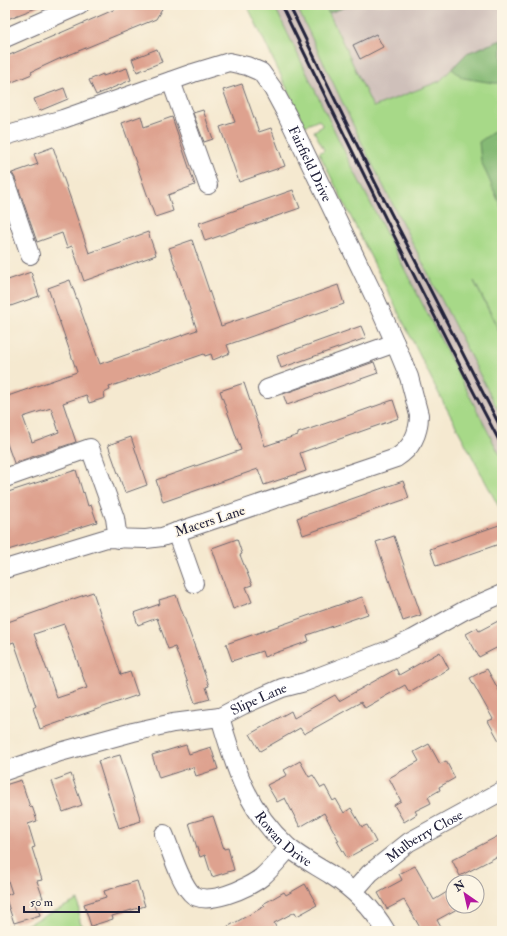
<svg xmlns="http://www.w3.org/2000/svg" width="507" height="936" viewBox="0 0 507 936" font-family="'IM FELL Double Pica',serif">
<rect width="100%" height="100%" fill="#fcf5e5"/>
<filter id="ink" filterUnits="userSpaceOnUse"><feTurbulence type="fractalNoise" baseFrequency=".025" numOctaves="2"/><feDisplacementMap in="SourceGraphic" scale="8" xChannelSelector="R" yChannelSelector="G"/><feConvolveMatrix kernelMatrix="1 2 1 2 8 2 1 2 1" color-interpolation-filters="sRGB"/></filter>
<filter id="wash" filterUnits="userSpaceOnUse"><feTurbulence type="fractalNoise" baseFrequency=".012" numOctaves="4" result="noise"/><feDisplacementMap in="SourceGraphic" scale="16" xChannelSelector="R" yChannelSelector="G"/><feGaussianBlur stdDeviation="0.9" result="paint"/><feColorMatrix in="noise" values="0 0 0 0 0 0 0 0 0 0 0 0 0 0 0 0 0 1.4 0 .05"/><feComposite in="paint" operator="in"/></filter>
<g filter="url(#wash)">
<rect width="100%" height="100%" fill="#f5e9d0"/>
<!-- industrial -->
<g fill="#cfc0ba">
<path d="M274 5H296L367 154 502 418V459L350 163Z"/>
<path d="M351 5H502V40L467 53 440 81 373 108 328 13Z"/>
</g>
<!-- green -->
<g fill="#a7d988" stroke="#647e62">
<path d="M247 5H274L350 163 502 459V513L438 392 319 153 324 150 314 131 323 126 319 120 305 126Z"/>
<path d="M296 5H351L329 13 373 107 440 81 467 53 502 40V335L474 281 502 337V418L367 154Z"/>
<path d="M78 900 80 922 87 931H13Z"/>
</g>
<!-- forest -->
<g fill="#85b974" stroke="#546e58">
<path d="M325 5H351L328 13Z"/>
<path d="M502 40V83H494L463 78 452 69 467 53Z"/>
<path d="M502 126V209L481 161 479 142Z"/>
</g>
<g id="blocks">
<!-- building -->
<g fill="#dea28f" fill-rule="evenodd">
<path d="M5 5H41V6L5 20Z"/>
<path d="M125 5H164L156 19 59 59 31 72 32 74 5 85V57Z"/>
<path d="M376 34 383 47 360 59 353 45Z"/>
<path d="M157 49 162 62 137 72 132 59Z"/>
<path d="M127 68 131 80 96 95 89 80 103 74V76Z"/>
<path d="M242 84 259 132 271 128 285 166 239 182 220 127 235 122 223 90Z"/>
<path d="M64 88 68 99 39 111 34 99Z"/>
<path d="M203 110 213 139 204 142 193 113Z"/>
<path d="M141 116 144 127 172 117 195 185 168 195 173 211 155 217 122 123Z"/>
<path d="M53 147 89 253 148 232 156 255 84 281 72 246 67 248 62 233 37 242 15 178 12 173 38 164 34 154Z"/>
<path d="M293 190 300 208 205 241 199 223Z"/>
<path d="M192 240 221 326 338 285 344 304 227 345 230 353 213 360 211 354 205 356 204 354 109 387 110 390 104 393 105 398 89 403 86 395 63 403 76 442 14 463 5 438V397L77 372 48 288 70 280 100 364 197 330 169 248ZM51 408 59 432 32 442 23 417Z"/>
<path d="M31 272 39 296 5 308V281Z"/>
<path d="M361 326 366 338 281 368 277 356Z"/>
<path d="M374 362 378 373 287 405 283 394Z"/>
<path d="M244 383 265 446 298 435V433L393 400 399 418 300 453 306 471 264 485 258 469 163 502 156 480 241 450 220 391Z"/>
<path d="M131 437 147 485 125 493 108 445Z"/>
<path d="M76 470 83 493 84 492 88 506 91 505 97 522 5 551V493Z"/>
<path d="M403 481 409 498 303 535 297 518Z"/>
<path d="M502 524V543L436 566 430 549Z"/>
<path d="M394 536 421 615 403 621 376 542Z"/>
<path d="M237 539 242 554 240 555 252 585 246 587 252 602 233 609 212 548Z"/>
<path d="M93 592 121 675 130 672 138 695 40 729 33 708 36 706 14 642 5 645V623ZM64 624 87 688 57 698 34 634Z"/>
<path d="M176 595 209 686 206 687 210 699 195 703 175 647 168 649 157 618 138 625 134 613 160 604 159 600Z"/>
<path d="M362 597 368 614 307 635 309 641 264 657 262 651 232 661 226 644Z"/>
<path d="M502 619V645L479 657 466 634 477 628 479 631Z"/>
<path d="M440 652 449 669 409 692 405 685 365 708 361 702 304 734 300 728 260 751 250 734 291 711 294 718 335 695 339 701 396 669 399 675Z"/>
<path d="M487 669 502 696V746L488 721 493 719 470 678Z"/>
<path d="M429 744 440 764 446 761 455 778 439 787 440 790 428 797 431 803 415 811 417 814 404 822 394 805 401 801 389 778 419 761 414 752Z"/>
<path d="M186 745 189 754 211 747 218 769 196 776 193 767 159 778 152 755Z"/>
<path d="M120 755 141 821 119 828 98 761Z"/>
<path d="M300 761 309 777 313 775 321 788 325 786 333 801 336 799 344 813 351 808 362 827 367 825 376 842 347 858 337 841H339L324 813 300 827 285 798 277 802 267 785 287 775 284 770Z"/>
<path d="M71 774 82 805 63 812 52 781Z"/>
<path d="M21 780 30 807 32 806 37 821 28 824 35 847 32 848 42 880 37 881 43 898 35 901 40 915 14 923 5 896 12 893 5 872V785Z"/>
<path d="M213 816 224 849 228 848 234 870 212 877 205 855 200 857 189 823Z"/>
<path d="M502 834V847L497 849 500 855 460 876 452 860Z"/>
<path d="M415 866 434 900 447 892 453 903V906H455L457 909 437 920 443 931H422L404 900 387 909 378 893 402 880 399 874Z"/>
<path d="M137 881 145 906 112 916 113 919 91 926 84 904 106 897 104 891Z"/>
<path d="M305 884 317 905 297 916 295 912 274 923 278 931H220L265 906 263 904 284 892 286 895Z"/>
</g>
</g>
</g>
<g filter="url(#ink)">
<use href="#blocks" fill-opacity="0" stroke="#6c686f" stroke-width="1"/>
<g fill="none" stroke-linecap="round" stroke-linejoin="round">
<!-- street casing -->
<g stroke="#6c686f" stroke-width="20">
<g id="street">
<path d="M5 38 80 5"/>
<path d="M171 81 208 185"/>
<path id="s1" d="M5 136 63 119 193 73 229 62 247 66 261 72 273 89 287 115 375 298 395 343 409 377 419 415C419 434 412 448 396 458L162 537 146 539 107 538 5 569"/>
<path d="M5 181 30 255"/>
<path d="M267 389 395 343"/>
<path d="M5 478 90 448 115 518 118 539"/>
<path d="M176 532 194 583"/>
<path id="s2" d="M220 717C235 768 247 810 288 847 301 858 317 866 331 875 353 889 373 909 386 931"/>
<path id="s3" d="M5 771 60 752 133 732 173 723 220 717 243 705 282 688 305 682 391 649 413 639 465 610 502 594"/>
<path d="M164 834C171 850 179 880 191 893 204 908 249 888 262 877 272 868 280 858 289 848"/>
<path id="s4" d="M354 891 370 873 409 842 502 791"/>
</g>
</g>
<!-- street -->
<use href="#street" stroke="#fff" stroke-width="18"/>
<!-- rail -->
<g stroke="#22223b" stroke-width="3">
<path d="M281 5C353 153 425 301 502 446"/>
<path d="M289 5 375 182 502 430"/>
</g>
</g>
</g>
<g text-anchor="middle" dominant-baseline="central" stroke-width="3" stroke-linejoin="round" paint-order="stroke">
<!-- street labels -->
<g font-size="14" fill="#22223b" stroke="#fcf5e5">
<text stroke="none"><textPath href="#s1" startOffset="374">Fairfield Drive</textPath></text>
<text transform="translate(210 521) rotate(-18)">Macers Lane</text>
<text stroke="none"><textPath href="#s3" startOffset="265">Slipe Lane</textPath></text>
<text stroke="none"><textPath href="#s2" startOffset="140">Rowan Drive</textPath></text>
<text stroke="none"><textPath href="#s4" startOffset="90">Mulberry Close</textPath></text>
</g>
</g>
<!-- margin -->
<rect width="507" height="936" fill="none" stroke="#fcf5e5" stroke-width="20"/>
<!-- north arrow -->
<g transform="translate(465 894) rotate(326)"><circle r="19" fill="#fcf5e5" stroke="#a5a1a1"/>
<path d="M0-3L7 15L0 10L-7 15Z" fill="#b5179e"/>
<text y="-6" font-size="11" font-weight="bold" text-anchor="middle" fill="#22223b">N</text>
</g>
<!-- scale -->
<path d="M24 906v6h115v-6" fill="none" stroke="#22223b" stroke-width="2"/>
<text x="30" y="906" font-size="12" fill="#22223b" stroke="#fcf5e5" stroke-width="3" paint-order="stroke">50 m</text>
</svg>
